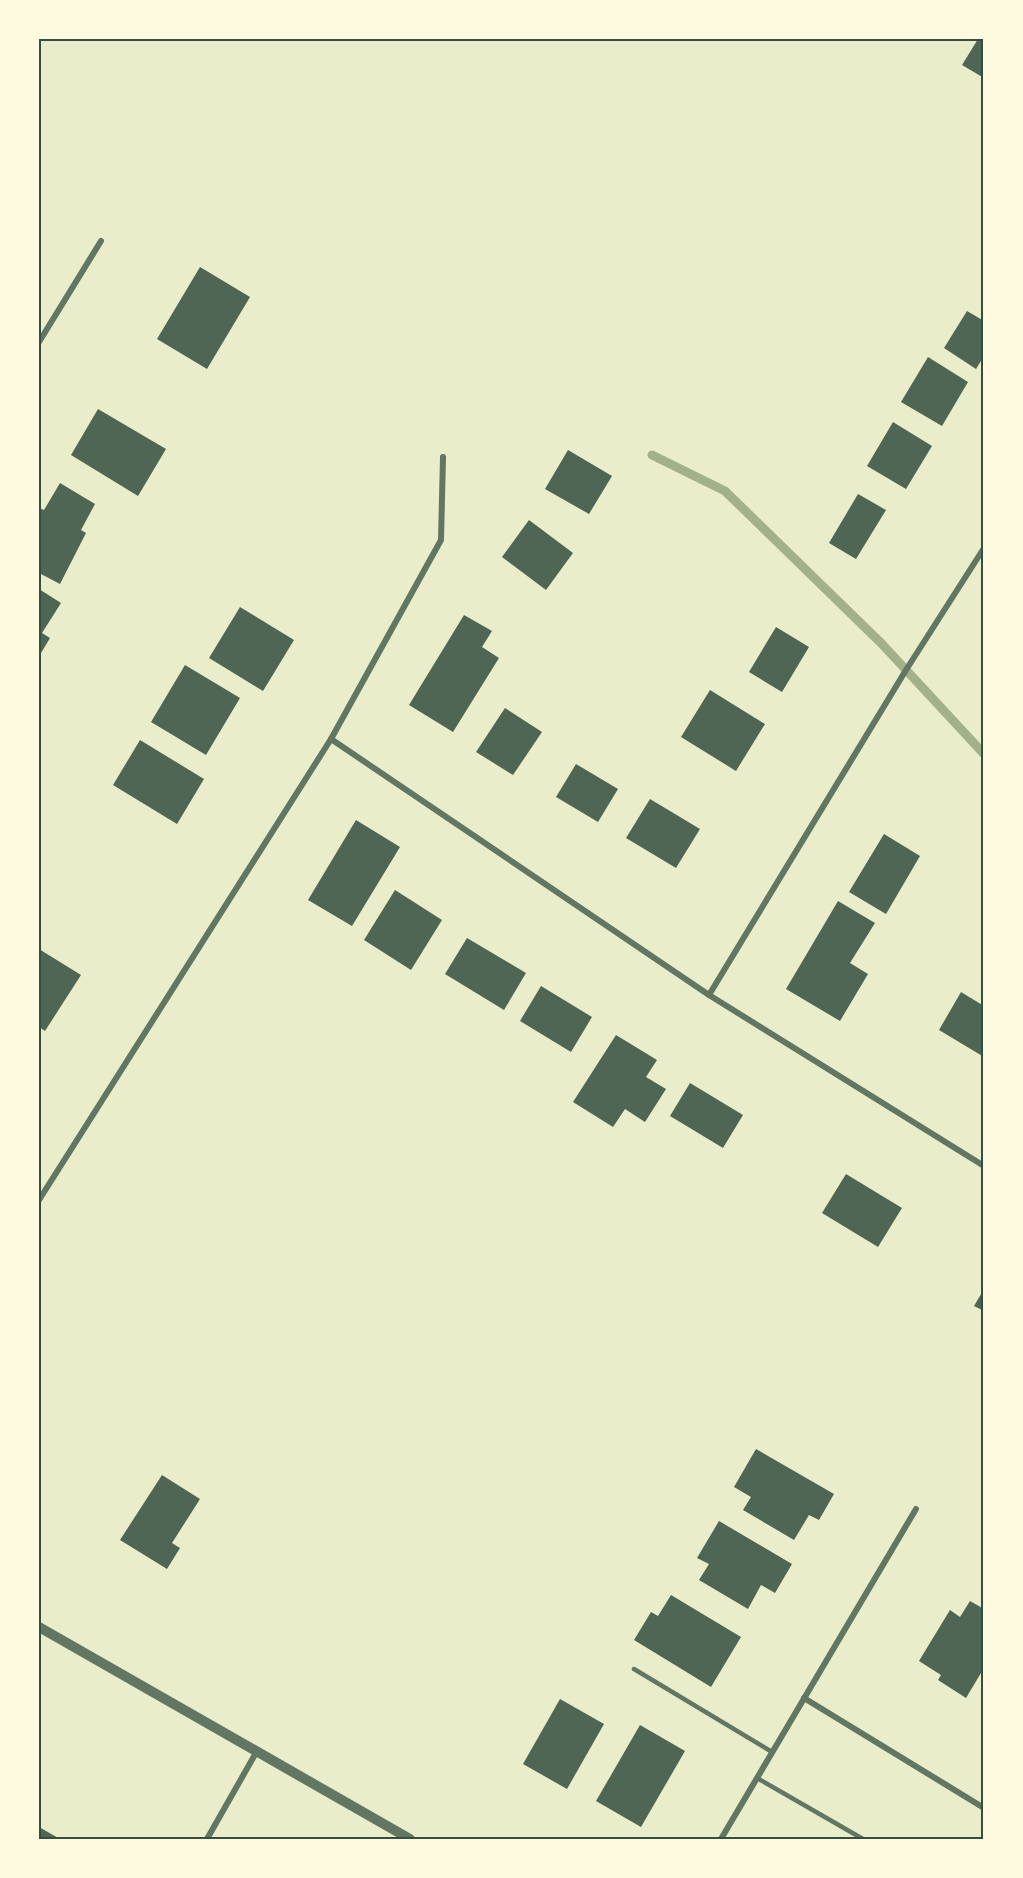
<svg xmlns="http://www.w3.org/2000/svg" width="1023" height="1878" viewBox="0 0 1023 1878" font-family="'DM Sans',sans-serif">
<rect width="100%" height="100%" fill="#e9edc9"/>
<g fill="none" stroke-linecap="round" stroke-linejoin="round">
<!-- stream -->
<path stroke="#a3b18a" stroke-width="9" d="M652 455 725 491 882 644 984 754"/>
</g>
<!-- building -->
<g fill="#4f6655">
<path d="M978 39H984V78L962 65Z"/>
<path d="M200 267 250 297 207 369 157 339Z"/>
<path d="M967 311 984 321V356L976 369 944 348Z"/>
<path d="M928 357 968 382 942 426 901 402Z"/>
<path d="M98 409 166 449 138 496 71 455Z"/>
<path d="M893 422 932 446 906 489 867 466Z"/>
<path d="M568 450 612 476 589 514 545 489Z"/>
<path d="M60 483 95 504 81 530 86 533 60 584 39 573V508L44 510Z"/>
<path d="M858 494 886 510 856 559 829 543Z"/>
<path d="M529 520 573 553 546 590 502 557Z"/>
<path d="M39 589 61 603 42 633 50 638 41 653 39 651Z"/>
<path d="M240 607 294 640 263 691 209 658Z"/>
<path d="M464 615 492 631 482 647 499 658 453 732 409 705Z"/>
<path d="M776 627 809 647 782 692 749 672Z"/>
<path d="M185 665 240 698 206 755 151 722Z"/>
<path d="M710 690 765 724 736 771 681 737Z"/>
<path d="M505 708 542 732 513 775 476 752Z"/>
<path d="M140 740 204 779 177 824 113 785Z"/>
<path d="M576 764 618 789 598 822 556 797Z"/>
<path d="M650 799 700 829 676 868 626 838Z"/>
<path d="M356 820 400 847 352 926 308 900Z"/>
<path d="M884 834 920 856 886 914 849 892Z"/>
<path d="M395 890 442 920 411 970 364 940Z"/>
<path d="M838 901 875 923 850 963 868 974 840 1021 786 989Z"/>
<path d="M467 938 526 973 504 1010 445 974Z"/>
<path d="M39 949 81 975 45 1031 39 1027Z"/>
<path d="M541 986 592 1017 571 1052 520 1021Z"/>
<path d="M961 992 984 1006V1057L939 1030Z"/>
<path d="M616 1035 657 1060 646 1077 666 1089 645 1122 625 1109 613 1127 573 1102Z"/>
<path d="M690 1083 743 1115 723 1148 670 1116Z"/>
<path d="M846 1174 902 1208 878 1247 822 1213Z"/>
<path d="M984 1289V1311L974 1306Z"/>
<path d="M756 1449 834 1494 819 1520 809 1515 794 1540 743 1510 751 1497 734 1487Z"/>
<path d="M162 1475 200 1499 172 1543 180 1548 167 1569 120 1540Z"/>
<path d="M719 1521 792 1564 775 1593 761 1585 748 1609 699 1580 709 1564 697 1558Z"/>
<path d="M671 1595 741 1637 711 1687 634 1640 651 1612 658 1616Z"/>
<path d="M970 1601 984 1609V1668L966 1698 938 1680 941 1675 919 1661 950 1610 960 1617Z"/>
<path d="M560 1699 604 1724 567 1789 523 1764Z"/>
<path d="M640 1725 685 1751 641 1827 596 1801Z"/>
<path d="M39 1827 60 1839H39Z"/>
</g>
<g fill="none" stroke-linecap="round" stroke-linejoin="round">
<!-- service -->
<g stroke="#617663" stroke-width="4.5">
<path d="M634 1669 772 1752"/>
<path d="M757 1778 863 1839"/>
</g>
<!-- minor -->
<g stroke="#617663" stroke-width="6">
<path d="M39 342 101 241"/>
<path d="M331 739 709 995 984 1166"/>
<path d="M709 995 906 670 984 548"/>
<path d="M39 1200 331 739 441 540 443 457"/>
<path d="M804 1698 984 1808"/>
<path d="M207 1839 257 1751"/>
<path d="M721 1839 916 1509"/>
</g>
<!-- tertiary -->
<path stroke="#617663" stroke-width="10" d="M39 1627 410 1839"/>
</g>
<!-- border -->
<rect width="1023" height="1878" fill="none" stroke="#fefae0" stroke-width="81"/>
<rect x="40" y="40" width="942" height="1798" fill="none" stroke="#344e41" stroke-width="2"/>
</svg>
